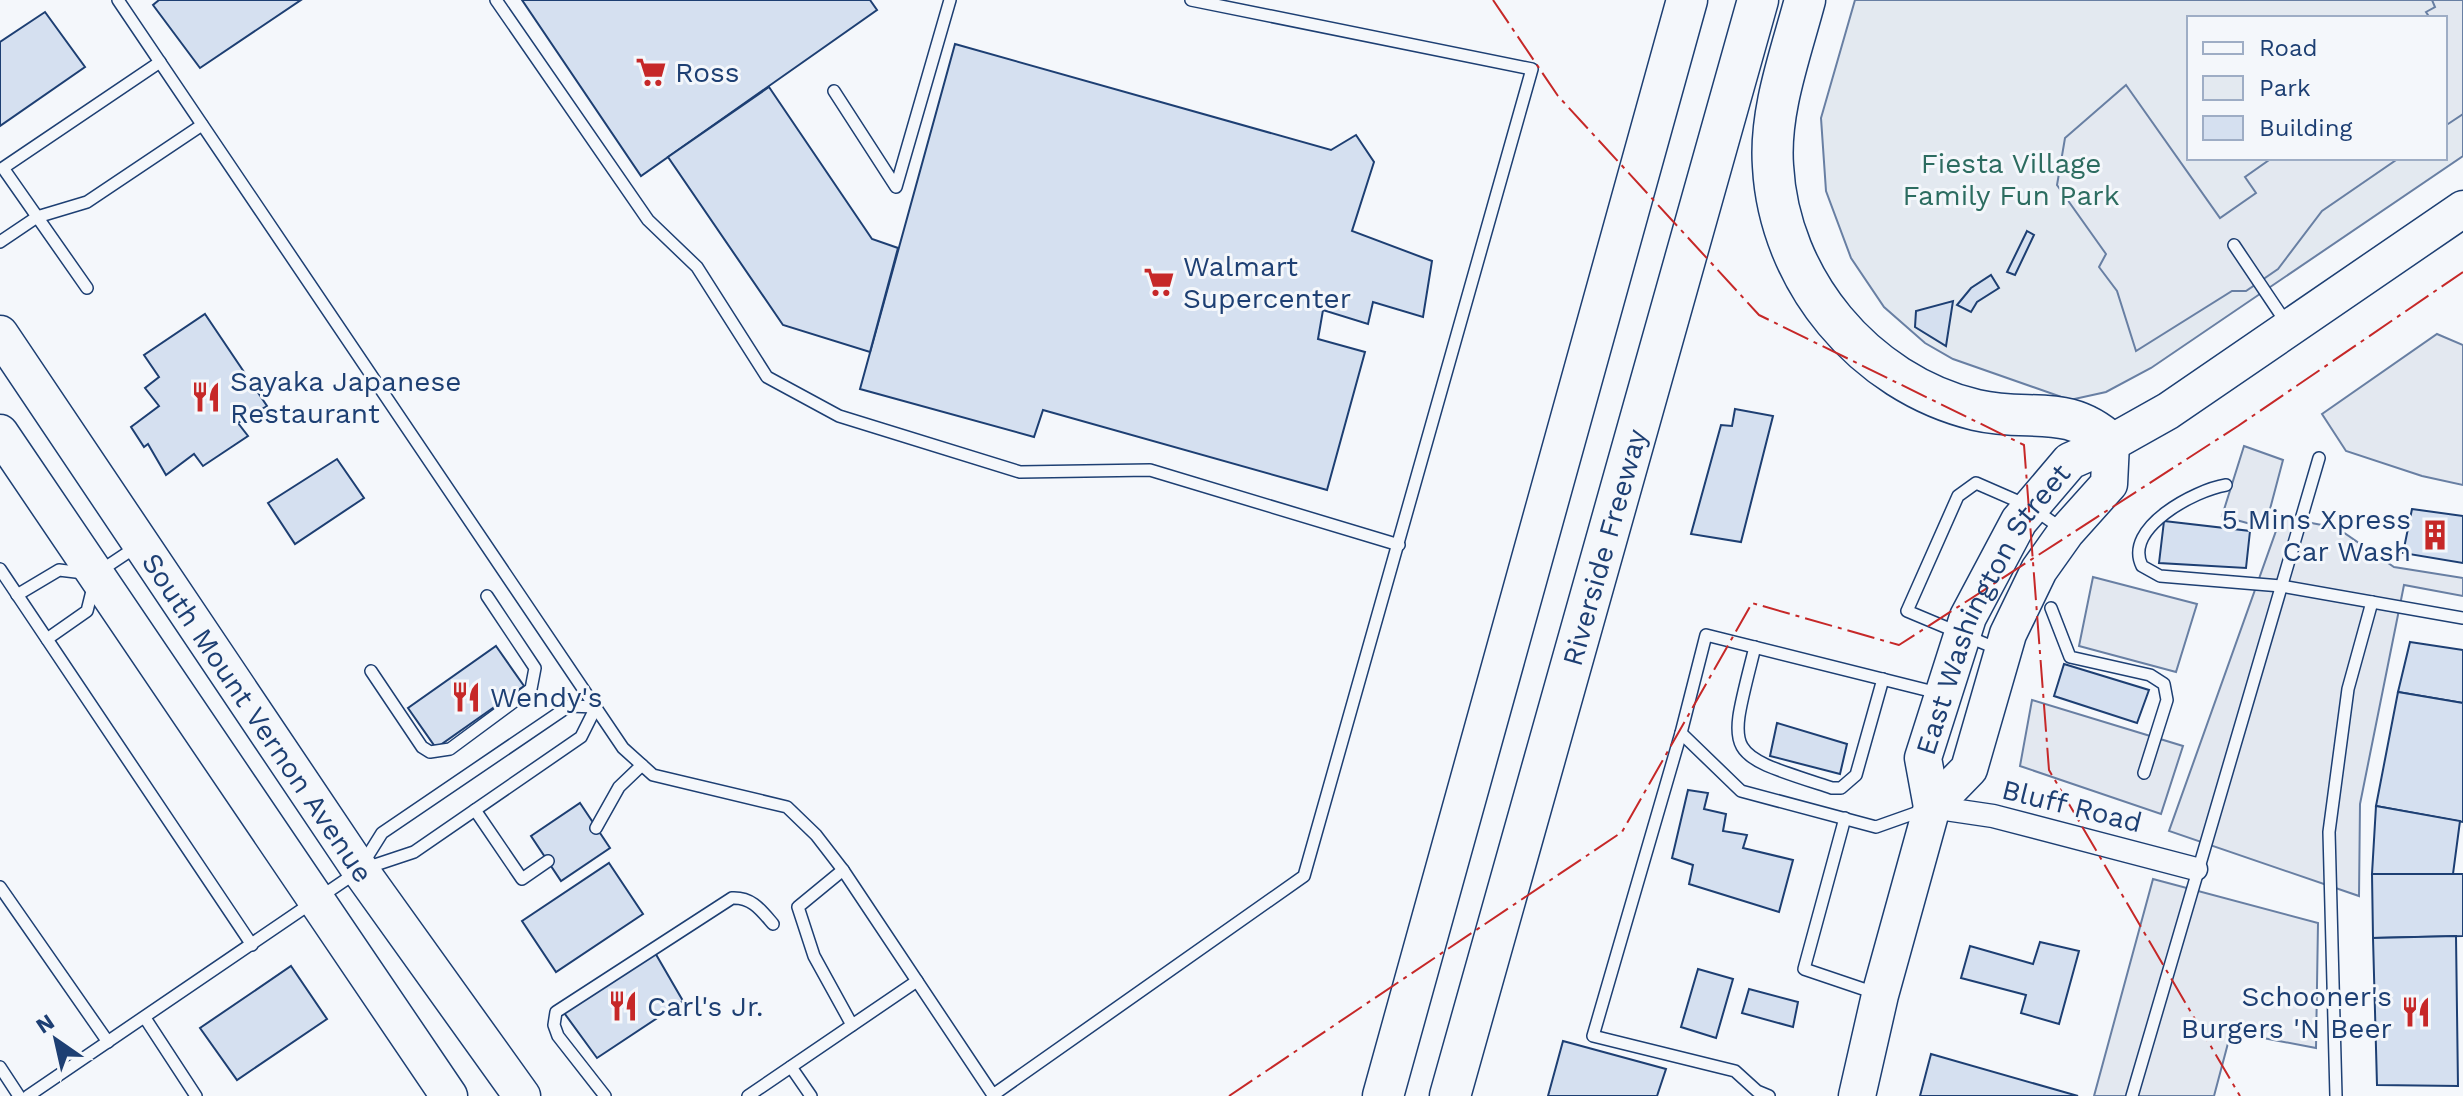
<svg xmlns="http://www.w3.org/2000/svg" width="2463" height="1096" viewBox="0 0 2463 1096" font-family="'Work Sans',sans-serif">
<rect width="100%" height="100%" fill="#f4f7fb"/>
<!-- green -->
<path fill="#e3e9f0" stroke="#687fa3" stroke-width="2" fill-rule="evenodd" d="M1855 0H2463V156L2151 368 2106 392 2070 400 1953 359 1925 343 1884 307 1851 258 1826 191 1821 118ZM2189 18H2445V158H2189Z"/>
<!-- parking -->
<g fill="#e3e8f0" stroke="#687fa3" stroke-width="2">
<path d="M2432 0H2463V114L2445 126V18H2430L2426 12 2435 7Z"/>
<path d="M2126 85 2220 218 2256 193 2245 177 2272 158H2399L2322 211 2278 269 2246 291H2232L2136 351 2117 291 2099 267 2106 254 2057 185 2065 138Z"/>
<path d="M2437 334 2463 345V485L2422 476 2346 451 2322 414Z"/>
<path d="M2244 446 2283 460 2265 528 2222 516Z"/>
<path d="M2281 517 2337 528 2394 567 2463 578V596L2404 585 2360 804 2359 896 2169 831Z"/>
<path d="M2093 577 2197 604 2176 672 2079 646Z"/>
<path d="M2032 700 2183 746 2161 814 2020 766Z"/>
<path d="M2153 879 2318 923 2316 1048 2231 1032 2214 1096H2094Z"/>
</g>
<!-- building -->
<g fill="#d5e0f0" stroke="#1d3f73" stroke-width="2">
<path d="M159 0H301L200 68 153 5Z"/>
<path d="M522 0H870L877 10 641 176Z"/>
<path d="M45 12 85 67 0 126V42Z"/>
<path d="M955 44 1331 150 1356 135 1374 162 1352 231 1432 261 1423 317 1373 302 1368 324 1323 310 1318 339 1365 352 1327 490 1043 410 1034 437 860 389Z"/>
<path d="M769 87 872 239 898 248 870 352 783 325 668 157Z"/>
<path d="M2027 231 2034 235 2015 275 2007 272Z"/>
<path d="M1991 275 1999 288 1977 302 1971 312 1957 305 1971 288Z"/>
<path d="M1953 301 1946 346 1915 327 1916 311Z"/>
<path d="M205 314 267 406 238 423 248 436 203 466 194 454 166 475 148 444 144 447 131 427 159 406 145 388 159 377 144 355Z"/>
<path d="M1735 409 1773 416 1741 542 1691 534 1721 425 1732 426Z"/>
<path d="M337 459 364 498 295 544 268 503Z"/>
<path d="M2412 509 2463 516V563L2403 553Z"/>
<path d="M2164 521 2250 531 2246 568 2159 563Z"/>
<path d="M2410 642 2463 650V703L2398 692Z"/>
<path d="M496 646 524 686 436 748 408 708Z"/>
<path d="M2064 664 2149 690 2137 723 2054 696Z"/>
<path d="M2398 692 2463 703V822L2376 806Z"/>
<path d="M1777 723 1847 744 1840 774 1770 756Z"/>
<path d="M1688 790 1708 793 1704 809 1726 814 1723 831 1747 835 1743 848 1793 860 1779 912 1689 884 1693 865 1672 858Z"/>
<path d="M580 803 610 848 561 881 531 836Z"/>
<path d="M2376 806 2460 821 2453 874H2372Z"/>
<path d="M609 863 643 914 556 972 522 921Z"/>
<path d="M2372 874H2463V936L2373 938Z"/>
<path d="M2456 936 2458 1086 2377 1085 2373 938Z"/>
<path d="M2040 942 2079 951 2059 1024 2021 1013 2026 995 1961 978 1970 946 2033 964Z"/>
<path d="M654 951 683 1001 597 1058 562 1010Z"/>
<path d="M291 966 327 1019 237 1080 200 1028Z"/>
<path d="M1698 969 1733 979 1716 1038 1681 1027Z"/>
<path d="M1749 989 1798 1002 1793 1027 1742 1013Z"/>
<path d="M1563 1041 1666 1069 1657 1096H1548Z"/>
<path d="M1931 1054 2078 1096H1920Z"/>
</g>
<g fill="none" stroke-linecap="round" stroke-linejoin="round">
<!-- service casing -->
<g stroke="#1d3f73" stroke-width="14">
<g id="service">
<path d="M118 0 623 748 653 775 787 807 816 835 843 870 993 1095 1304 876 1532 69 1191 0"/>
<path d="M496 0 648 220 697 267 767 377 839 416 1020 472 1150 470 1399 545"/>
<path d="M834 91 896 187 950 0"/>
<path d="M0 242 37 217 87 202 202 125"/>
<path d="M2234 245 2287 324"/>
<path d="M87 288 3 168 160 62"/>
<path d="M2226 485C2195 490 2123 528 2142 566L2160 576 2281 586 2463 618"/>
<path d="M0 569 252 945"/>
<path d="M100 571 136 547"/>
<path d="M17 595 59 570 84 573"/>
<path d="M2051 608 2070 657 2150 675 2164 684 2167 700 2144 773"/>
<path d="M47 639 87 611 93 587"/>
<path d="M1755 647C1727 759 1722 752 1832 788H1841L1856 775 1883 679"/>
<path d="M2000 650 1907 611 1958 496 1976 483 2031 507 2062 529"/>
<path d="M371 671 422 747 430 752 450 749 531 689 535 668 487 596"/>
<path d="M1681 733 1593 1036 1735 1071 1757 1091 1769 1096"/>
<path d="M475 810 522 879 548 861"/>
<path d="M1924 810 1876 827 1741 791 1681 733 1706 635 1938 693"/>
<path d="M1845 818 1804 969 1875 993"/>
<path d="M596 828 619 787 642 765"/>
<path d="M362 865 382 833 569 706 596 707"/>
<path d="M843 870 798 907 814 956 852 1025"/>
<path d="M0 887 108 1042"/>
<path d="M145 1018 196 1096"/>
<path d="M0 1067 19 1096"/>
<path d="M791 1067 811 1096"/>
<path d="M28 1096 360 870 414 852 581 737 596 707"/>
<path d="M605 1096 558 1036 554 1025 556 1012 732 898C752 897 761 910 773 924"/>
<path d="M748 1096 917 981"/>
<path d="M2132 1096 2319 458"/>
<path d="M2336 1096 2329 832 2348 689 2372 602"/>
</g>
</g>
<!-- minor casing -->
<g stroke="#1d3f73" stroke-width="25">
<path id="minor" d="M1932 807 1993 816 2196 869"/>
</g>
<!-- primary casing -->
<g stroke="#1d3f73" stroke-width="39">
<g id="primary">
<path id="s1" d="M0 334 360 870 522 1096"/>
<path d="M0 433 449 1096"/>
<path d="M1932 807 1969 769 2008 634 2039 570 2066 532 2109 484 2111 443"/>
<path id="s2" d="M1857 1096 1880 995 1932 807 1923 758 1968 617 2019 521 2070 461 2111 443 2168 411 2463 209"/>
</g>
</g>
<!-- motorway casing -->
<g stroke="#1d3f73" stroke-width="43">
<g id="motorway">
<path d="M1805 0C1791 53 1769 111 1773 166 1779 280 1864 383 1976 410 2031 423 2066 402 2111 443"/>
<path d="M1383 1096 1687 0"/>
<path id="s3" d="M1450 1096 1758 0"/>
</g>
</g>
<!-- service -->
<use href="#service" stroke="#f4f7fb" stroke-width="11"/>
<!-- minor -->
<use href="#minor" stroke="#f4f7fb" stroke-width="22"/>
<!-- primary -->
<use href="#primary" stroke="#f4f7fb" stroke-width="36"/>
<!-- motorway -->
<use href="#motorway" stroke="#f4f7fb" stroke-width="40"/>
<!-- power -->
<g stroke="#c62828" stroke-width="2" stroke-dasharray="28 6 4 6" stroke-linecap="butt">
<path d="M1493 0 1558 96 1759 315 2024 445 2049 770 2240 1096"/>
<path d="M1229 1096 1622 832 1752 603 1899 645 2238 426 2463 272"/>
</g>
</g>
<!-- icons -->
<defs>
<g id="supermarket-bare" transform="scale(2.4)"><path d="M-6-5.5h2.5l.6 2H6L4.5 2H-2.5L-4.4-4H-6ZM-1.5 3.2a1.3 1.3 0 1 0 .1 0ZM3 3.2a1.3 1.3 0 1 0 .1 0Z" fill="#c62828" stroke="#f4f7fb" stroke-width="2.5" paint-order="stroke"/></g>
<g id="restaurant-bare" transform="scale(2.4)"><path d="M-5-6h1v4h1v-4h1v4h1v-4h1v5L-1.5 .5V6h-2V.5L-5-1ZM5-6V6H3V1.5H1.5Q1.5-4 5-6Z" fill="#c62828" stroke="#f4f7fb" stroke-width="2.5" paint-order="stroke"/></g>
<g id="building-bare" transform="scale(2.4)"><path d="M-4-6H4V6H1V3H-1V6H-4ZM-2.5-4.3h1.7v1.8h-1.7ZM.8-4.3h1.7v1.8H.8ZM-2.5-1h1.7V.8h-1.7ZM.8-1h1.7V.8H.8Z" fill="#c62828" stroke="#f4f7fb" stroke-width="2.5" paint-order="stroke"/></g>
</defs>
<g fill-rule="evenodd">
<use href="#supermarket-bare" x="651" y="72"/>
<use href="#supermarket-bare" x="1159" y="282"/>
<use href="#restaurant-bare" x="206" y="397"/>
<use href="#building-bare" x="2435" y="535"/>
<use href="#restaurant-bare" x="466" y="697"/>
<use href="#restaurant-bare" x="623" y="1006"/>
<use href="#restaurant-bare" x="2416" y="1012"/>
</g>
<g text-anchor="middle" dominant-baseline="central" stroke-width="6" stroke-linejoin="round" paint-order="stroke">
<!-- poi labels -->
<g font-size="28" fill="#1d3f73" stroke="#f4f7fb" text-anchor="start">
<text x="675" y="72">Ross</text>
<text x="1183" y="266">Walmart<tspan x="1183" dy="32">Supercenter</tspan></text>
<text x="230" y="381">Sayaka Japanese<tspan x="230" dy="32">Restaurant</tspan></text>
<text x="2411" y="519" text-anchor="end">5 Mins Xpress<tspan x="2411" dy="32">Car Wash</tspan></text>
<text x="490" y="697">Wendy's</text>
<text x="2392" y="996" text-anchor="end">Schooner's<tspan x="2392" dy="32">Burgers 'N Beer</tspan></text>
<text x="647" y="1006">Carl's Jr.</text>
</g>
<!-- park labels -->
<g font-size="28" fill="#2c6c60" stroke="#f4f7fb">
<text x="2011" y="163">Fiesta Village<tspan x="2011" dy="32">Family Fun Park</tspan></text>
</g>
<!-- street labels -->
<g font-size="28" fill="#1d3f73" stroke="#f4f7fb">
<text stroke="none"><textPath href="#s3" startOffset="570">Riverside Freeway</textPath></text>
<text stroke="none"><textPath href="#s2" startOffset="514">East Washington Street</textPath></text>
<text stroke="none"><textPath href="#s1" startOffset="462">South Mount Vernon Avenue</textPath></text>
<text transform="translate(2072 806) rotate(14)">Bluff Road</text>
</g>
</g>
<!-- legend -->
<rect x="2187" y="16" width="260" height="144" fill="#f4f7fb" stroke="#9eadc5" stroke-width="2"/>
<rect x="2203" y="42" width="40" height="12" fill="#f4f7fb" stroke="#9eadc5" stroke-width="2"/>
<text x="2259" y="56" font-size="24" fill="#1d3f73">Road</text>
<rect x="2203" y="76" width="40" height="24" fill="#e3e9f0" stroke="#9eadc5" stroke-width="2"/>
<text x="2259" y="96" font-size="24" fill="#1d3f73">Park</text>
<rect x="2203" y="116" width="40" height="24" fill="#d5e0f0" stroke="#9eadc5" stroke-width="2"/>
<text x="2259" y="136" font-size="24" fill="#1d3f73">Building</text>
<!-- north arrow -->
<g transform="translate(56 1040) rotate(326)" stroke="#f4f7fb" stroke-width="6" paint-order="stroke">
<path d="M0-6L14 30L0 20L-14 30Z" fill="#1d3f73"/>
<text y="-12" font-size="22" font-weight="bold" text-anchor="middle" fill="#1d3f73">N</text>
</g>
</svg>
